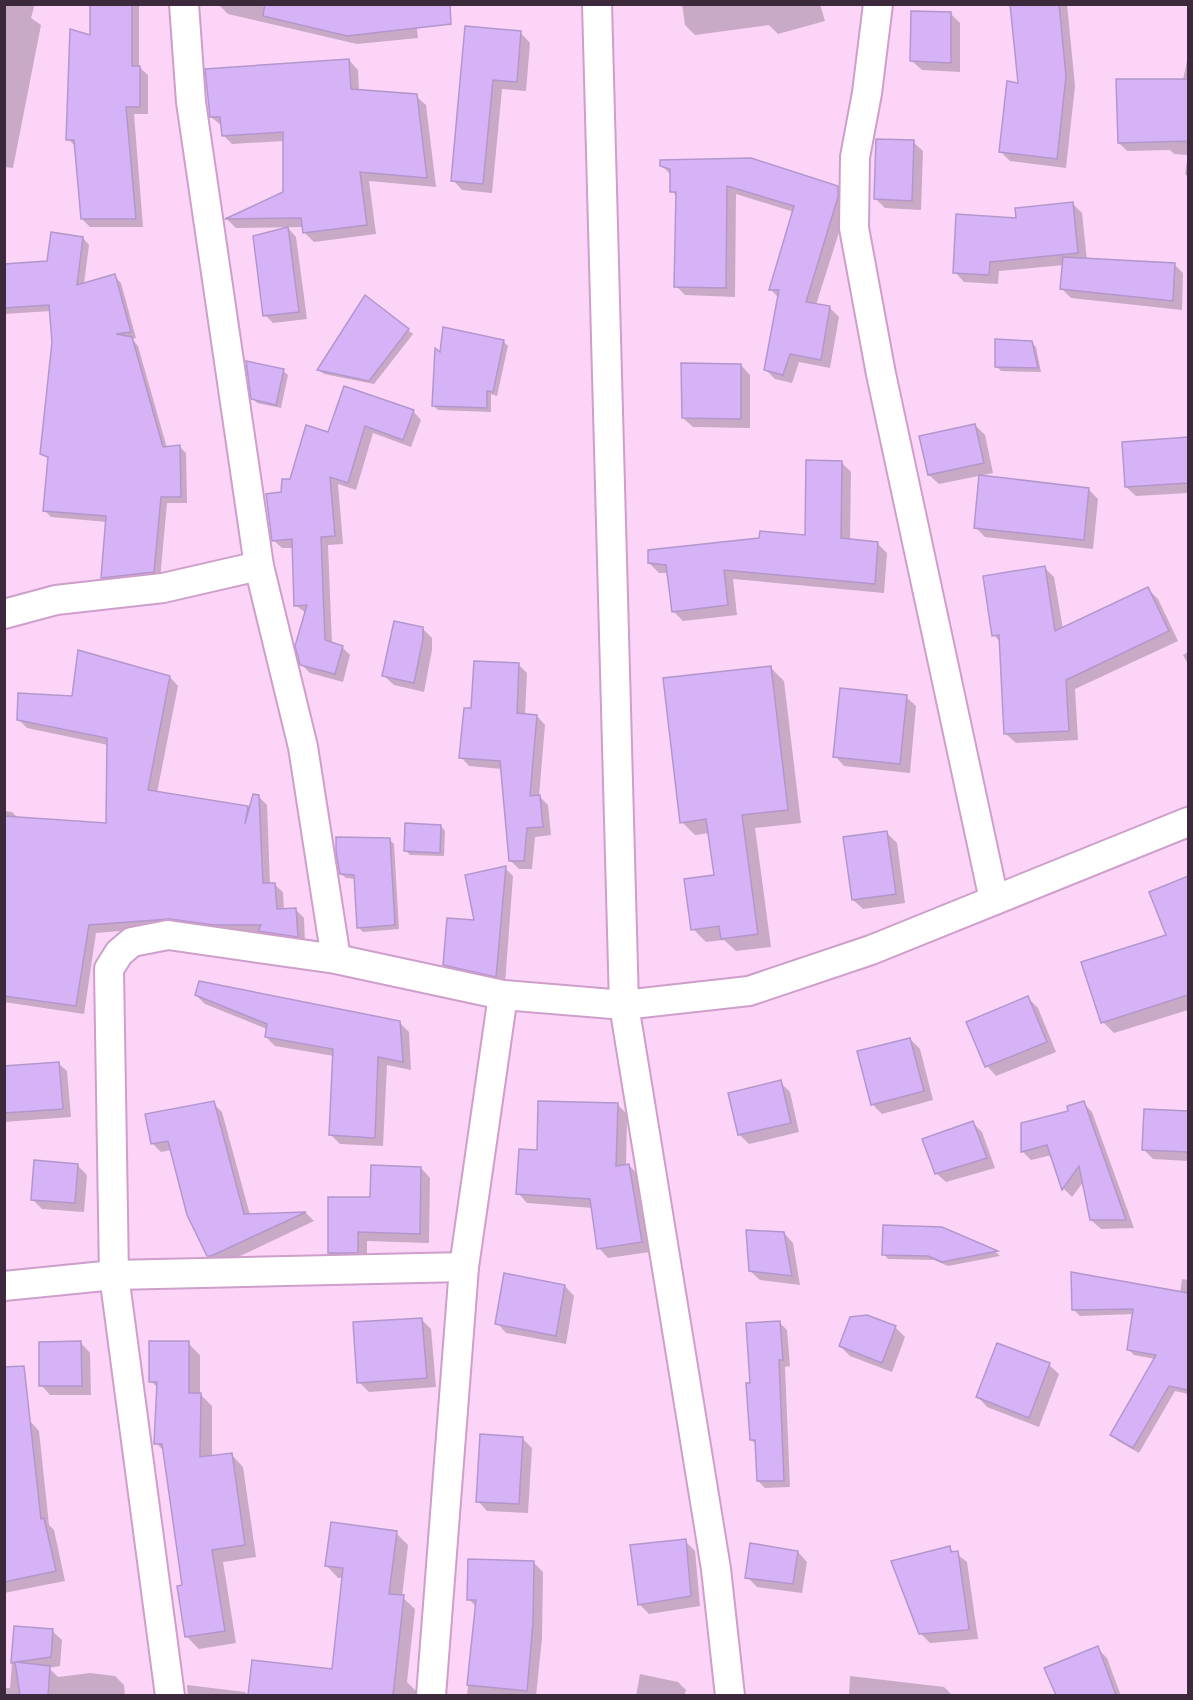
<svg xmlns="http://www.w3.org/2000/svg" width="1193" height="1700" viewBox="0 0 1193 1700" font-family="'Space Grotesk',sans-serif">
<rect width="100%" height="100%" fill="#fbd4f8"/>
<!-- shadow -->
<g fill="#0003">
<path d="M4 4H32L34 7 31 18 41 25 13 168 4 167V43L6 35 4 34Z"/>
<path d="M91 4H139V67L148 75V114H134L143 227H90L82 219 76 147 68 139 91 37Z"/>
<path d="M414 4 418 38 357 44 228 14 219 5Z"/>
<path d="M682 4H820L825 21 778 34 769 25 695 35 685 25Z"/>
<path d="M1011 4H1067L1075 86 1066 168 1010 161 1001 152 1020 85Z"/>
<path d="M950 13 960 23V72L922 70 912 61Z"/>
<path d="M466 27 521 33 530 43 526 91 502 89 492 193 462 190 453 180Z"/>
<path d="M1188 56V177L1185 174 1188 155 1174 154 1170 150 1127 151 1119 143 1183 80Z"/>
<path d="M349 60 358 70 359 91 416 96 426 105 436 187 369 181 376 234 314 242 305 233 304 227 236 228 227 219 284 193V141L232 144 223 135 222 126 211 117Z"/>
<path d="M913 142 923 151 921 210 885 208 875 198Z"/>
<path d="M661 165 837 187 847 197V207L816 305 830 308 839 317 830 368 799 362 792 383 775 379 766 370 779 298 771 290 794 212 736 194 735 297 685 295 676 286 677 197 672 191 671 175Z"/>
<path d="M1072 203 1082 213 1087 260 1174 264 1183 273 1182 310 1071 298 1062 289 1064 265 999 271 998 284 964 282 955 272 1017 220Z"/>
<path d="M288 228 296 237 307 319 273 323 265 315Z"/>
<path d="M83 238 89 245 84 284 114 276 121 283 136 338 132 339 138 346 167 448 179 446 186 453 187 503H167L160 579 109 584 103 578 107 522 51 517 44 510 49 460 42 453 53 342 51 311 4 314V265L49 262Z"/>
<path d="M408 330 413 334 374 384 324 374 319 370Z"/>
<path d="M503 341 508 346 497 396 491 394V412L438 410 433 405 441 355Z"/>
<path d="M1031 342 1036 347 1041 372 1001 371 996 366Z"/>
<path d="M741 365 750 375V428L693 427 683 418Z"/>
<path d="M283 371 288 375 281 408 257 403 253 398Z"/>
<path d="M413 411 421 420 411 447 373 433 356 490 338 484 343 544 328 545 332 644 342 647 350 655 343 682 310 673 301 664 306 613 295 605 294 548H282L273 540 283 494 291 481 329 434Z"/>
<path d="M975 425 985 435 993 473 939 484 929 475Z"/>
<path d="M1187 439 1188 440V493L1136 496 1126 487Z"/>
<path d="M841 462 851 472 850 541 877 543 887 553 884 593 733 579 737 615 683 621 673 611 668 573H659L649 563 807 537Z"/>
<path d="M1088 489 1098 499 1093 549 985 537 976 528Z"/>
<path d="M1045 568 1054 577 1063 629 1148 589 1158 599 1178 641 1075 689 1078 740 1016 743 1006 734 1000 642 994 635Z"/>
<path d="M422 628 432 638V650L424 692 394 685 384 676Z"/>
<path d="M1188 652V664L1183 655Z"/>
<path d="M519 665 527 673 525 715 537 716 545 725 539 796 548 805 551 835 535 837 532 869H519L510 860 502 769 469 766 461 757 473 710Z"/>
<path d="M771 668 784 681 801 823 755 828 771 947 736 951 724 940 706 942 693 929 716 876 710 833 695 835 682 822Z"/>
<path d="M170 677 178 686 157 793 247 808 250 811 258 796 267 805 270 884H274L283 892 284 910H296L304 918 305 944 268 939 262 933H224L180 926 96 933 84 1014 4 1002V811L12 812 19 819 107 825 108 745 27 728 19 720 74 697Z"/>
<path d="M906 697 916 706 910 773 844 766 835 756Z"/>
<path d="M441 826 445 831 444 856 410 855 405 850Z"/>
<path d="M887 833 897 843 905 903 863 909 853 900Z"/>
<path d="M389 839 394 844 399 929 363 932 358 927 356 879 346 878 341 874Z"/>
<path d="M505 868 513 876 505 984 453 973 445 965 476 922Z"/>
<path d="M1188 877V1010L1114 1033 1103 1022 1168 936 1151 893Z"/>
<path d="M196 995 399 1022 409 1032 411 1070 387 1065 383 1146 340 1144 331 1135 334 1056 275 1046 266 1037 267 1029 205 1004Z"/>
<path d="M1028 998 1038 1008 1056 1052 996 1076 987 1066 968 1023Z"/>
<path d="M910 1039 920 1049 933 1100 882 1114 872 1104Z"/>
<path d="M58 1063 67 1071 71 1117 4 1122V1065L5 1068Z"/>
<path d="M780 1082 790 1092 799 1132 749 1144 739 1134Z"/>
<path d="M213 1103 222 1112 250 1215 306 1213 314 1221 221 1265H217L208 1255 172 1150 161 1152 152 1143Z"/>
<path d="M1083 1103 1092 1112 1134 1228 1101 1229 1091 1220 1084 1181 1072 1197 1064 1189 1052 1155 1031 1160 1022 1151Z"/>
<path d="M618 1105 627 1114 626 1166 629 1165 638 1175 650 1252 608 1258 599 1248 593 1208 527 1203 518 1193 538 1152Z"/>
<path d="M1145 1110 1188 1112V1161L1153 1159 1143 1149Z"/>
<path d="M973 1123 982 1132 995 1168 946 1182 936 1173Z"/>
<path d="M78 1166 87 1175 84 1212 42 1209 32 1199Z"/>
<path d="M421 1168 430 1178 429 1243 367 1241V1262H339L329 1253 372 1198Z"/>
<path d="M942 1228 997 1253 1000 1256 948 1266 934 1260 888 1259 884 1254Z"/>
<path d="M784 1233 793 1243 800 1285 760 1280 750 1271Z"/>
<path d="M1182 1279 1188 1280V1394L1175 1391 1139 1453 1118 1441 1112 1435 1155 1359 1134 1355 1128 1349 1134 1314 1080 1316 1074 1310 1180 1293Z"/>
<path d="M565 1286 574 1296 566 1344 506 1333 497 1323Z"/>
<path d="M421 1319 431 1329 436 1387 369 1392 359 1382Z"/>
<path d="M780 1323 787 1330 790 1366 785 1367 790 1487 765 1488 758 1481 757 1445 751 1440 752 1384Z"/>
<path d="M895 1327 905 1337 892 1372 850 1356 840 1346Z"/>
<path d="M81 1343 90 1353 91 1395H50L41 1385Z"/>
<path d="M188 1343 200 1355V1394L212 1406V1457L231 1454 243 1467 256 1557 223 1562 236 1643 199 1649 187 1637 184 1587 165 1452 156 1443 158 1388 151 1381Z"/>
<path d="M1049 1365 1059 1374 1039 1427 987 1407 978 1397Z"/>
<path d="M30 1421 39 1431 49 1525 54 1530 65 1581 4 1593V1423Z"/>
<path d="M522 1438 532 1448 528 1513 487 1511 478 1501Z"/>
<path d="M396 1533 408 1545 402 1597 415 1609 407 1682 417 1692V1696H250L254 1661 333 1671 343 1578H338L326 1565Z"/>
<path d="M685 1541 695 1551 700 1606 649 1614 639 1604Z"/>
<path d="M949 1548 967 1562 978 1639 930 1643 920 1633Z"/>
<path d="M798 1552 807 1562 802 1593 757 1587 747 1577Z"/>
<path d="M533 1562 543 1572 542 1638 536 1696H467L476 1607 469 1599Z"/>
<path d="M15 1627 52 1631 62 1640 60 1666 49 1668 58 1677 90 1673 115 1676 124 1685 125 1696H4V1688H10Z"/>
<path d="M1097 1648 1107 1658 1121 1696H1058L1046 1668Z"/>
<path d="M640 1674 678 1682 686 1690 684 1696H636Z"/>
<path d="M850 1676 944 1687 953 1696H849Z"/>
<path d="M187 1685 245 1692 249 1696H188Z"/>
</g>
<!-- building -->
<g fill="#d6b3f7" stroke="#b397cc" stroke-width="1.5">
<path d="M90 4H132V66H140V107H126L136 219H81L74 140H66L70 29 90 35Z"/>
<path d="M265 4H450L451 24 347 36 263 16Z"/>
<path d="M1010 4H1059L1066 76 1057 159 999 152 1007 81 1018 83Z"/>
<path d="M911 11 951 12V63L910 61Z"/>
<path d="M465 26 521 31 517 82 493 80 483 184 451 181Z"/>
<path d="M349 59 351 89 417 94 427 178 360 172 367 225 303 233 301 218 225 219 283 192V132L222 136 220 117H210L205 69Z"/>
<path d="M1116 79H1188V141L1118 143Z"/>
<path d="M876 139 914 140 912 201 874 199Z"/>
<path d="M751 158 838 186V197L806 302 830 306 821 360 790 354 783 375 764 370 779 290H769L794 206 727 186 726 288 674 287 676 192H670V169L660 166V160Z"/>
<path d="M1073 202 1078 253 990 262 989 275 953 273 956 214 1016 218 1015 208Z"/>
<path d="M288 227 299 312 263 316 253 236Z"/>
<path d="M51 232 83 237 77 285 115 274 131 332 116 334 132 337 163 447 180 445 181 497H161L154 572 101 578 106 516 43 511 48 457 40 454 52 342 49 305 4 308V264L47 261Z"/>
<path d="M1063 257 1175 263 1173 301 1060 289Z"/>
<path d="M365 295 409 329 369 381 317 370Z"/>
<path d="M443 327 504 340 493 392 487 391V408L432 406 435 348 440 352Z"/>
<path d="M995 339 1032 341 1038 368 995 367Z"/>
<path d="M246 361 284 369 276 405 251 399Z"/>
<path d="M681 363 741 364V419L682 418Z"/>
<path d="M344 386 414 410 403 440 365 426 348 483 330 477 335 536 321 537 325 640 343 646 335 674 300 665 295 646 307 605 294 606 292 539 272 541 266 494 281 492 282 479H290L306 425 328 432Z"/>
<path d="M975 424 984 463 928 475 919 436Z"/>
<path d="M1188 437V483L1125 487 1122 442Z"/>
<path d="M806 460 842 461 841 538 878 542 875 584 724 570 728 605 672 612 666 565 648 563V550L759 538 760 531 805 535Z"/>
<path d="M979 475 1089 488 1084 540 974 528Z"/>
<path d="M1045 566 1055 631 1148 587 1169 631 1066 680 1069 731 1004 734 999 635 992 636 983 576Z"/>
<path d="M394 621 423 627V639L414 683 382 676Z"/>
<path d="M78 650 170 676 148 790 248 806 245 824 253 794 259 795 263 883H275L277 909 296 908 298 937 258 931 261 925H214L170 919 89 925 76 1006 4 996V816L106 823 107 738 17 720 18 693 72 696Z"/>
<path d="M474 661 519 663 517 713 537 715 530 796 540 795 543 827 527 828 524 861H509L500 761 459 758 464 708H471Z"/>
<path d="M771 666 788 810 742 815 758 934 721 939 719 926 691 930 684 879 714 875 706 819 680 823 663 678Z"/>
<path d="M840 688 907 695 900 764 833 757Z"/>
<path d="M405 823 441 825 440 853 404 851Z"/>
<path d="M887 831 896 894 852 900 843 837Z"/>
<path d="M336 837 390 838 395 925 357 928 354 875 340 874 336 853Z"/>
<path d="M506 866 496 977 443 965 447 918 474 920 465 875Z"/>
<path d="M1188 876V995L1101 1023 1081 962 1166 935 1149 892Z"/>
<path d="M199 981 400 1021 403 1062 378 1057 375 1138 329 1135 333 1049 265 1037 267 1024 195 995Z"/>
<path d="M1028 996 1047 1042 985 1067 966 1022Z"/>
<path d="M910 1038 924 1091 871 1105 857 1051Z"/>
<path d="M59 1062 63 1109 4 1113V1066Z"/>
<path d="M781 1080 791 1123 738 1135 728 1093Z"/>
<path d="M214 1101 244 1214 306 1212 211 1256H207L187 1215 168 1141 151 1144 145 1114Z"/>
<path d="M538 1101 618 1103 616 1166 629 1164 642 1242 597 1249 590 1199 516 1194 519 1149 537 1150Z"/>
<path d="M1084 1101 1126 1220H1090L1079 1166 1062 1190 1047 1145 1021 1152V1123L1068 1111 1067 1106Z"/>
<path d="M1144 1109 1188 1111V1152L1142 1150Z"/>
<path d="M973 1121 987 1158 935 1174 922 1139Z"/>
<path d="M34 1160 78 1164 75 1203 31 1200Z"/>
<path d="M371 1165 421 1167 420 1234 358 1232V1253H328V1197H370Z"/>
<path d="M883 1225 942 1227 998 1251 942 1262 928 1256 882 1255Z"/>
<path d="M746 1230 784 1232 792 1276 749 1271Z"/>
<path d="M1071 1272 1188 1293V1390L1169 1386 1133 1448 1110 1435 1156 1355 1127 1350 1133 1309 1072 1310Z"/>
<path d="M504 1273 565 1285 556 1336 495 1324Z"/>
<path d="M867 1315 896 1326 882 1363 839 1346 850 1317Z"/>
<path d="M422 1318 427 1378 357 1383 353 1322Z"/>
<path d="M780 1321 783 1360H779L784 1481H757L755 1440H750L746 1383H750L746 1323Z"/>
<path d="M81 1341 82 1386H39V1342Z"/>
<path d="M149 1341H189V1393H201L200 1457 232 1453 245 1545 212 1550 225 1631 185 1637 177 1586 182 1585 162 1444H154L157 1382H149Z"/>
<path d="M997 1343 1050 1363 1029 1418 976 1397Z"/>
<path d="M24 1366 41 1519 44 1518 56 1571 4 1582V1367Z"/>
<path d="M480 1434 523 1437 519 1504 476 1502Z"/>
<path d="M331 1522 397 1531 389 1594 404 1595 393 1695H248L252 1660 332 1669 343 1568 325 1566Z"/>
<path d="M686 1539 691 1596 638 1605 630 1545Z"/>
<path d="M750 1543 798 1551 793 1584 745 1578Z"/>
<path d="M950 1546 951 1552 958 1551 969 1629 967 1630 919 1634 891 1561Z"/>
<path d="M468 1559 534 1561 533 1623 527 1691 467 1685 476 1600H467Z"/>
<path d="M14 1626 53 1629 51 1657 16 1662 50 1666 48 1695H20L15 1662 11 1663Z"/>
<path d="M1098 1646 1116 1695H1056L1044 1668Z"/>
</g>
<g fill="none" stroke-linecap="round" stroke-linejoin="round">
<!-- street casing -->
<g stroke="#cd9fca" stroke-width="32">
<g id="street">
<path d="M184 4 191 102 259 566 303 747 336 959"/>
<path d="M597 4 624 1005 716 1569 730 1696"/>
<path d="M878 4 867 93 855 157 854 228 881 374 994 900"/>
<path d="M4 614 56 600 163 588 259 566"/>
<path d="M4 1286 114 1275 464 1267"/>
<path d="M170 1696 114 1275 109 969 119 953 132 942 168 935 336 959 503 995 624 1005 749 991 871 950 1188 822"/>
<path d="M431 1696 464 1267 503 995"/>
</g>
</g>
<!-- street -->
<use href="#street" stroke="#fff" stroke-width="28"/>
</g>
<!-- border -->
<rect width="1193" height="1700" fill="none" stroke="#3c293b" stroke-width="12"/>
</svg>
